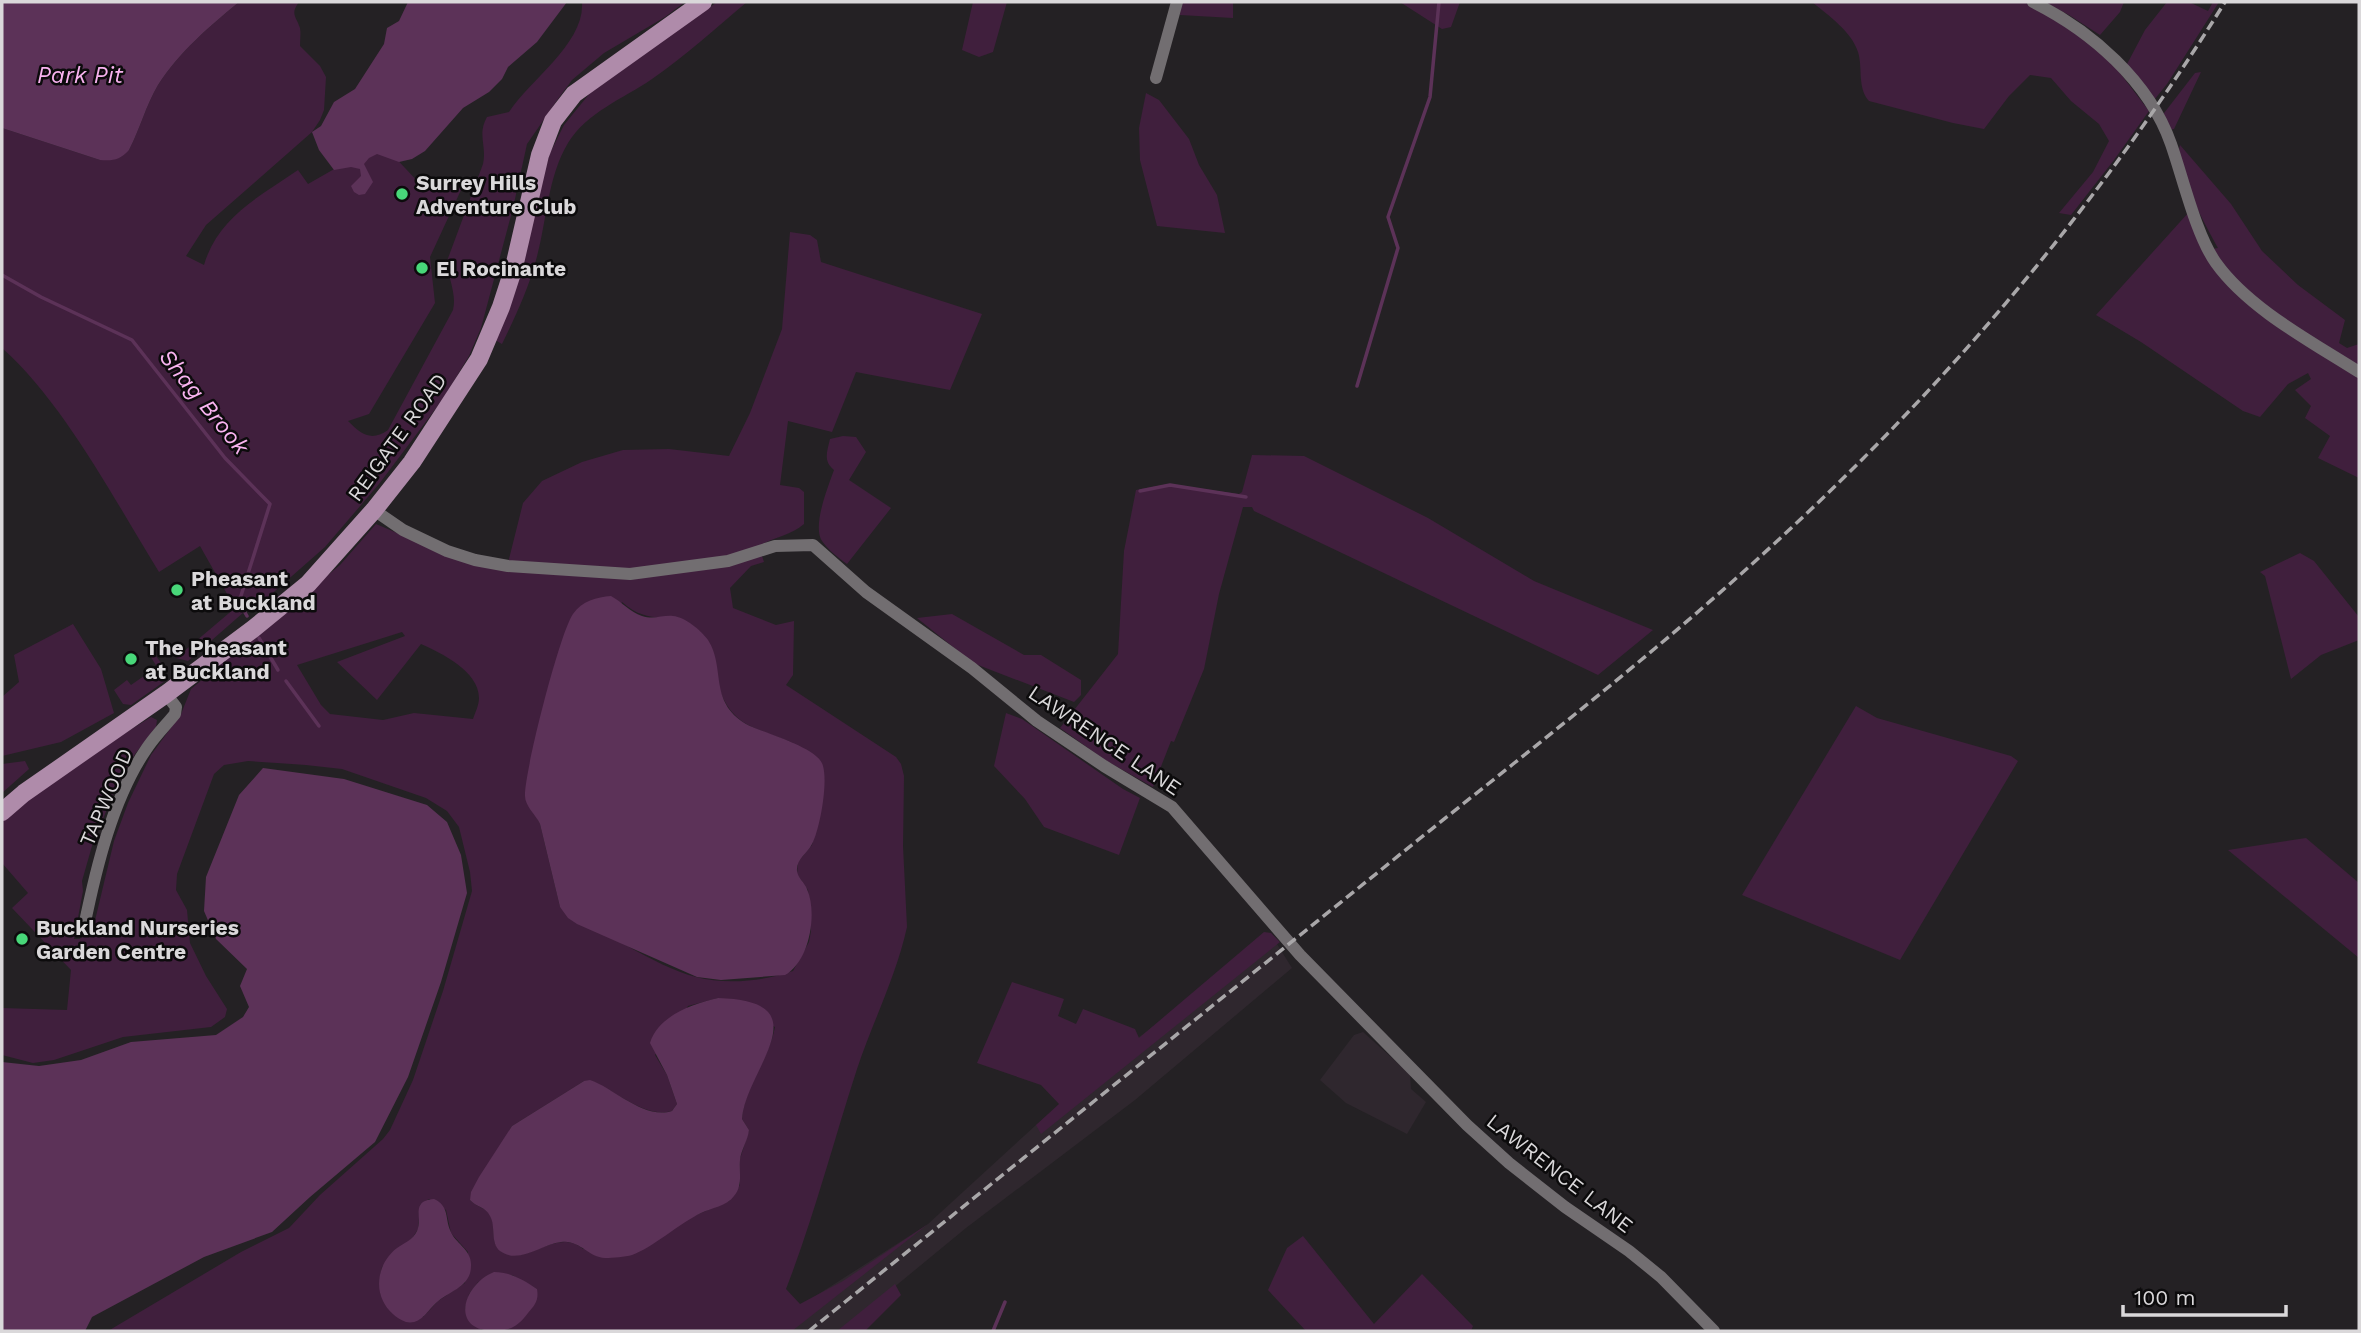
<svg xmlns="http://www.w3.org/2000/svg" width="2361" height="1333" viewBox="0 0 2361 1333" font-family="'Work Sans',sans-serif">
<rect width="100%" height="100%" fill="#242124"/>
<!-- built -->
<g fill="#2f272e">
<path d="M1272 936 1292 968 1135 1100 966 1228 841 1331H761L928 1224 1036 1125 1138 1038Z"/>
<path d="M1363 1032 1410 1074 1411 1089 1426 1102 1407 1134 1346 1103 1320 1080 1354 1035Z"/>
</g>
<!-- green -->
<g fill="#401f3d" fill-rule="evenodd">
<path d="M239 2H299C290 14 296 16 300 28 301 34 300 40 300 46L320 66 326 77 324 110 320 120 312 132 206 225 186 256 204 265C218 217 259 197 298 170L308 184 371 148 390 152 421 185H439L456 178 461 190 430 257 435 303 369 414 348 421C361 434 371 442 388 430L453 310C457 294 448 278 447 261L483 164C487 145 477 135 487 117L509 112C531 79 585 43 582 2H685L665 17 604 53 572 80 558 99 527 144 513 208 481 328 469 356 443 399 379 484 325 547 259 605H252L188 661 176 658 235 608 200 546 159 572C115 501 64 403 2 348V128L100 160 129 150C140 129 146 105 158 85 179 52 210 26 239 2Z"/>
<path d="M717 2H747C716 28 685 56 652 79 623 99 587 112 568 143 547 178 547 222 536 260 528 290 515 317 502 344L495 340 550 153 564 125 590 93Z"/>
<path d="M973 2H1007L993 52 979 57 962 50Z"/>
<path d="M1181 2H1233V18L1180 15Z"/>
<path d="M1400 2H1460L1451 27 1442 29Z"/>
<path d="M1812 2H2024L2042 10 2107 56 2149 111 2114 160 2071 215 2059 213 2093 172 2109 141 2099 124 2071 101 2051 78 2030 75 2009 96 1984 129 1953 123 1869 101C1857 88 1863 68 1858 52 1852 32 1828 15 1812 2Z"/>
<path d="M2044 2H2124L2120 12 2100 35 2069 15Z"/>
<path d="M2167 2H2189L2208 11 2213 2H2219L2167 84 2154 100 2126 66 2145 30Z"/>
<path d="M2201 72 2174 129 2168 130 2161 117 2195 73Z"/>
<path d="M1146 93 1159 100 1189 139 1199 165 1217 195 1225 233 1157 226 1140 160 1139 128Z"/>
<path d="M2180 145 2231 204 2262 251 2298 285 2345 320 2339 343 2347 348 2359 344V478L2318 458 2330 436 2305 418 2311 406 2295 390 2311 379 2308 373 2288 384 2260 417 2243 411 2141 342 2096 315 2189 212 2203 250 2218 248C2206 226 2173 167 2180 145Z"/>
<path d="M790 232 810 235 817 240 821 262 982 314 950 390 856 372 832 432 788 421 780 485 799 488 804 492V524C788 538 768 537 752 551L761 553 764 562 751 566 730 588 733 608 776 625 794 621 793 675 786 685 896 757 901 764 904 776 903 846 907 927C896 977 873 1021 857 1069 833 1143 814 1217 786 1289L800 1304 843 1281 928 1224 792 1331H501L510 1329 537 1289 512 1275 478 1282 469 1294 465 1308 482 1331H108L241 1252 289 1228 320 1195 383 1139 390 1130 413 1080 443 991 472 891 470 872 459 827 447 811 426 798 342 769 306 765 248 761 224 765 214 774 177 874 176 890 187 910 190 943 206 976 227 1009 225 1017 211 1027 123 1037 54 1060 33 1063 2 1055V1008L67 1010 71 970 12 908 28 893 2 863V819L80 761 151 717 157 720 156 727 135 754 116 787 92 846 82 881 83 891 74 939H79L92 933 114 841 128 803 151 755 181 714 191 689 340 565 376 524 409 538 508 563 523 503 542 481 582 462 623 450 669 449 729 456 750 413 782 329ZM622 602C650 628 673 609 696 628 725 653 705 694 743 722 757 731 778 736 793 743L822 804 812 845 798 862 797 874 808 890 811 931 809 942 793 971C764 981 727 985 696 977 654 966 599 928 560 907L540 824 535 814ZM402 632 405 636 337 662 377 700 421 644C441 653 479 671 479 698 479 705 475 713 473 719L414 713 383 720 330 714 321 705 297 665ZM718 998 775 1027C769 1059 744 1087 742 1119L749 1130 740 1159V1185L729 1201 694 1216 583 1249C557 1226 525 1268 501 1251 490 1244 496 1227 491 1216 487 1208 476 1207 470 1200L512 1126 584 1081C611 1084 643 1120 672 1111L677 1104 667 1075 655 1055 688 1006ZM429 1199 446 1210 451 1233 468 1252 465 1283 438 1301 423 1317 381 1295 379 1282 382 1267 413 1237 418 1229 420 1205Z"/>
<path d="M843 436 856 437 866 452 849 480 891 508 847 564C839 558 828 550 822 541 812 526 828 487 834 470 823 461 827 452 830 439Z"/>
<path d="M1252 455 1304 456 1428 518 1534 581 1653 630 1598 675 1254 511 1252 507H1243L1219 594 1204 669 1174 742 1171 741 1153 787 1105 760 1060 728 1118 654 1124 551 1136 490 1168 484 1239 494 1242 492Z"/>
<path d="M2300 553 2314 561 2359 617V640L2321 655 2291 679 2265 576 2260 572Z"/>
<path d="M952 614 1024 655H1041L1081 680V695L1074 702 973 663 917 618Z"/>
<path d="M73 624 101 669 114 713 61 742 2 756V697L19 682 14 655Z"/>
<path d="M152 651 165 668V681L131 705 123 704 114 690 127 680 131 685 157 667 149 654Z"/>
<path d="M1856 706 1877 718 2011 756 2018 761 1900 960 1742 895Z"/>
<path d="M1006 713 1022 719 1123 789 1140 798 1119 855 1044 827 1025 799 994 766Z"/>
<path d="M25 761 29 769 2 793V764Z"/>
<path d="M2306 838 2359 883V958L2228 850Z"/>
<path d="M1264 932 1271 933 1280 942 1041 1134 1036 1125 1059 1104 1041 1085 977 1063 1012 982 1064 999 1058 1016 1076 1024 1083 1009 1135 1029 1139 1038Z"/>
<path d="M1303 1236 1374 1324 1422 1274 1473 1326 1471 1331H1306L1268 1290 1287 1248Z"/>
<path d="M895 1284 901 1295 865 1331H837Z"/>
</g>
<!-- water -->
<g fill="#5c3258">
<path d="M2 2H239C210 26 179 52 158 85 146 105 140 129 129 150 120 160 113 161 100 160L2 128Z"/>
<path d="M408 2H567L537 42 508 67 502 79 489 92 463 108 425 151 412 159 399 162 377 154 369 158 364 164 373 182 365 194 359 195 354 192 351 186 361 176 360 169 351 167 334 170 319 150 312 132 321 126 334 102 355 89 384 44 387 28 399 21Z"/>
<path d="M611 596C622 602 630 612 642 616 654 620 662 615 673 616 685 617 701 630 708 640 726 668 708 701 746 724 762 733 819 747 823 766 828 783 820 829 812 844 807 854 796 859 797 871 798 878 805 883 807 889 818 914 809 962 785 975L721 980 697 977 577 924 568 918 560 907 540 824C536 815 525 806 525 796 524 773 560 632 573 614 582 601 597 597 611 596Z"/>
<path d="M263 768 344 779 427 805 447 822 461 855 467 893 441 982 408 1077 375 1142 310 1197 272 1232 204 1257 92 1317 85 1331H2V1062L39 1066 81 1060 131 1042 216 1035 243 1017 249 1007 240 986 247 969 216 939 204 911 206 877 239 795Z"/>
<path d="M718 998C825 1001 745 1070 742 1119L749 1130C748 1140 741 1150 740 1160 739 1173 743 1186 734 1196 727 1206 711 1208 701 1213 680 1223 652 1248 632 1255 625 1257 613 1258 605 1258 588 1257 579 1239 561 1242 542 1244 519 1265 500 1251 490 1243 496 1226 490 1216 486 1207 476 1207 470 1200L471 1192 479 1177 512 1126 584 1081 590 1080C614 1088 644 1120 672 1111L677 1104 667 1075 650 1043C658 1016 692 1004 718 998Z"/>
<path d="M434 1199C449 1206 445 1217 450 1230 455 1244 472 1249 471 1266 471 1287 449 1291 436 1303 427 1311 421 1325 406 1322 397 1319 387 1310 383 1301 374 1283 381 1260 397 1248 404 1243 413 1240 417 1231 423 1217 410 1201 434 1199Z"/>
<path d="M494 1272C510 1272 524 1280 537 1289 539 1300 535 1305 528 1313 519 1325 511 1331 496 1331 449 1332 462 1285 494 1272Z"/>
</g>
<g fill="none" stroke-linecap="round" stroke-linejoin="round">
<!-- stream -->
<g stroke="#5c3258" stroke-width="3.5">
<path d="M2 275 41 297 132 340 225 458 270 504 239 602 247 616"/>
<path d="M1357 386 1398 248 1388 217 1430 97 1439 2"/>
<path d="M1140 491 1170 485 1246 497"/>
<path d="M259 638 278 670"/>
<path d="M286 681 319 726"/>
<path d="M993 1331 1005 1302"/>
</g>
<!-- street -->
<g stroke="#726e71" stroke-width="12">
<path d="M2033 2C2091 31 2149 81 2171 144 2183 178 2196 235 2216 263 2249 309 2312 342 2359 372"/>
<path d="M1156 78 1177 2"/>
<path d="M374 510 403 530 447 551 475 560 508 566 630 574 728 561 775 546 813 545 866 592 972 668 1037 721 1104 766 1172 807 1300 955 1467 1125 1509 1163 1565 1207 1629 1251 1661 1277 1714 1331"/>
<path d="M84 927C96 868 113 797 147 748 155 736 166 725 175 714L176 707 166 694"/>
</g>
<!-- primary -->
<path stroke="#af8baa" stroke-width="18" d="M2 812 24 793 166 694 253 629 308 584 374 510 412 462 479 359 501 307 514 267 540 155 553 121 574 94 703 2"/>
<!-- rail -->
<path stroke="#a9a7a9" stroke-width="3.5" stroke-dasharray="10 5" stroke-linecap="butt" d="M809 1331C1000 1177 1191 1023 1382 869 1519 758 1660 651 1789 530 1957 374 2104 197 2225 2"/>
</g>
<!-- markers -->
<g fill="#48d779" stroke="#0c0b0c" stroke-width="2.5">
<circle cx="402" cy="194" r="7"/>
<circle cx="422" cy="268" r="7"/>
<circle cx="177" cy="590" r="7"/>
<circle cx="131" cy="659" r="7"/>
<circle cx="22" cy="939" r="7"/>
</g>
<g text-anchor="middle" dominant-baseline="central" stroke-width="5" stroke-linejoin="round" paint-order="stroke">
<!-- poi labels -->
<g font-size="21" font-weight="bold" fill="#dad8da" stroke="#0c0b0c" text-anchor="start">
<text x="416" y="182">Surrey Hills<tspan x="416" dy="24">Adventure Club</tspan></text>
<text x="436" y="268">El Rocinante</text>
<text x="191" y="578">Pheasant<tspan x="191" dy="24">at Buckland</tspan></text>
<text x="145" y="647">The Pheasant<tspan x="145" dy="24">at Buckland</tspan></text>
<text x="36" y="927">Buckland Nurseries<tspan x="36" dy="24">Garden Centre</tspan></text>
</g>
<!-- street labels -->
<g font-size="21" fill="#dad8da" stroke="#0c0b0c">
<text transform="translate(397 437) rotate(-54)">REIGATE ROAD</text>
<text transform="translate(1105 740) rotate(34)">LAWRENCE LANE</text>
<text transform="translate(106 797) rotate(-67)">TAPWOOD</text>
<text transform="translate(1560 1173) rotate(38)">LAWRENCE LANE</text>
</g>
<!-- water labels -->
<g font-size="23" font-style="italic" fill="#f9b3f0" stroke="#0c0b0c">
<text x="80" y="75">Park Pit</text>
<text transform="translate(204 402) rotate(51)">Shag Brook</text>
</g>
</g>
<!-- border -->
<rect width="2361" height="1333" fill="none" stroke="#dad8da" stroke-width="7"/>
<!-- scale -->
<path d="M2123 1305v10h163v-10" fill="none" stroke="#dad8da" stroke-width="3.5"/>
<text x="2134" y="1305" font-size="21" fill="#dad8da" stroke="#0c0b0c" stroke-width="5" paint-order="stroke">100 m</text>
</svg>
